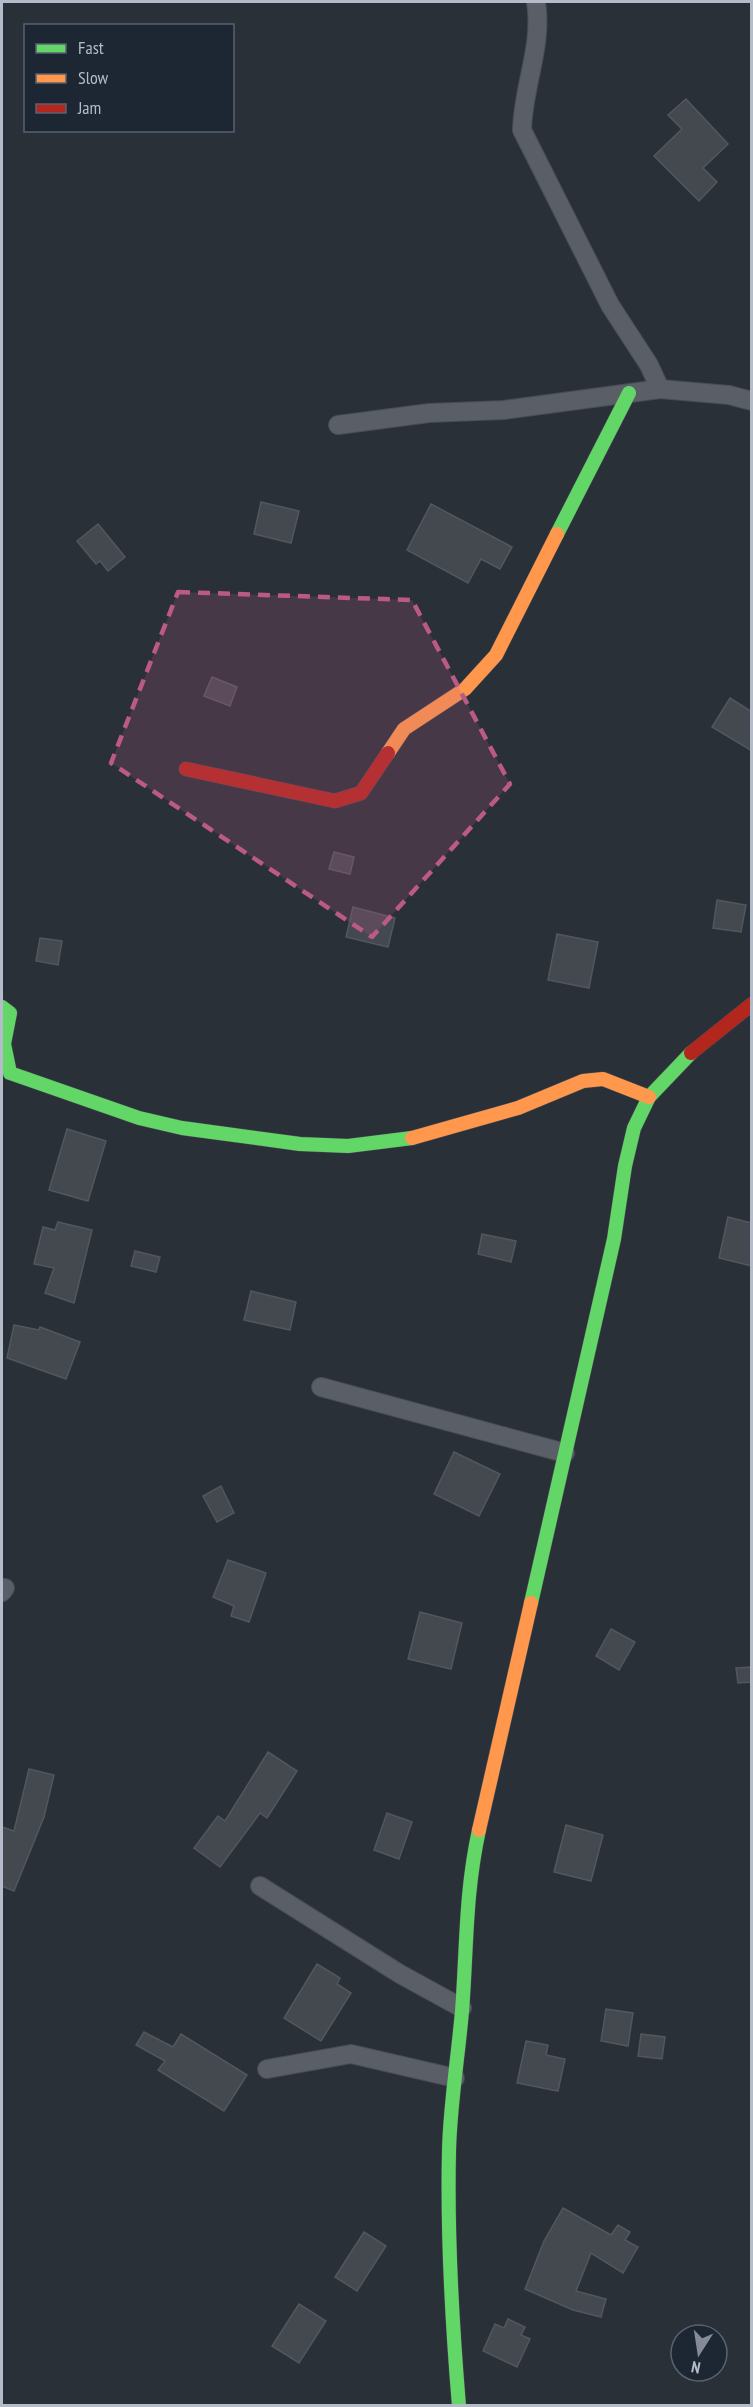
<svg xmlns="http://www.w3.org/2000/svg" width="753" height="2407" viewBox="0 0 753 2407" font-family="'PT Sans Narrow',sans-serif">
<rect width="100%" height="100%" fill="#2a3038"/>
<!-- building -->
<g fill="#444950" stroke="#52575f" stroke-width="1.5">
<path d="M686 99 728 144 703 168 717 182 699 201 654 156 682 129 668 115Z"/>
<path d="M261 502 299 511 291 543 254 534Z"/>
<path d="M431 504 512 547 500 569 481 559 468 583 407 550Z"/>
<path d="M98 524 125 557 108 571 100 561 96 564 77 541Z"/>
<path d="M212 677 237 687 230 706 204 696Z"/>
<path d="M730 698 752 712V751L712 727Z"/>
<path d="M334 852 354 857 350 874 329 869Z"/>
<path d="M717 900 746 905 741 932 713 928Z"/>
<path d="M353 907 395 918 388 947 346 937Z"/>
<path d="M557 934 598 942 589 988 548 980Z"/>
<path d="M40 938 62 941 58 965 36 961Z"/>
<path d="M67 1129 106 1141 88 1201 49 1190Z"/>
<path d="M728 1217 752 1223V1266L719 1258Z"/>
<path d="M58 1222 92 1230 74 1303 45 1293 54 1268 34 1264 43 1227 55 1230Z"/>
<path d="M482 1234 516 1241 511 1262 478 1254Z"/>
<path d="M135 1251 160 1257 156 1272 131 1266Z"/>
<path d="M251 1291 296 1302 290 1330 244 1320Z"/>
<path d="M14 1325 39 1330 40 1327 80 1342 66 1379 7 1358Z"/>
<path d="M454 1452 500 1474 479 1516 434 1494Z"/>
<path d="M221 1486 234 1513 217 1522 203 1496Z"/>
<path d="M228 1560 266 1573 249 1622 231 1616 234 1606 213 1597Z"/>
<path d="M420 1612 462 1623 451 1669 408 1659Z"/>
<path d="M611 1629 635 1642 619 1670 596 1656Z"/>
<path d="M752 1667V1682L738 1683 736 1668Z"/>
<path d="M268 1752 297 1771 267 1818 260 1813 220 1867 194 1848 218 1816 225 1821Z"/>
<path d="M29 1769 54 1775 44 1817 14 1891 2 1886V1827L14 1831Z"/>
<path d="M387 1813 412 1822 399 1859 374 1850Z"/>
<path d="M566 1825 603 1835 591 1881 554 1872Z"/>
<path d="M317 1964 340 1978 337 1984 351 1993 321 2041 284 2018Z"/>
<path d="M606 2009 633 2013 628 2046 601 2041Z"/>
<path d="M144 2032 173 2047 181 2034 247 2075 224 2111 158 2070 165 2061 136 2045Z"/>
<path d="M641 2034 665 2037 662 2059 638 2056Z"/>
<path d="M526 2041 548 2045 546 2055 565 2059 558 2091 517 2083Z"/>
<path d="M563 2208 611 2235 618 2225 630 2232 625 2240 638 2247 623 2273 591 2253 576 2291 606 2299 601 2317 573 2310 525 2289 544 2241Z"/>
<path d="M364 2232 386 2246 357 2291 335 2277Z"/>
<path d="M299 2304 326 2321 299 2363 272 2346Z"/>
<path d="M508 2319 525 2327 521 2335 530 2339 517 2367 483 2351 495 2324 504 2328Z"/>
</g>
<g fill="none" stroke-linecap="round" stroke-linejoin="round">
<!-- street casing -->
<g stroke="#484c53" stroke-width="20">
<g id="street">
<path d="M536 2C543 46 523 86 522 130L610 305 649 365 660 389"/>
<path d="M338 425 429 413 504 410 660 389 729 395 752 401"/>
<path d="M321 1387 565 1453"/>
<path d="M2 1592 5 1588"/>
<path d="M260 1886 400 1974 462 2008"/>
<path d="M267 2069 351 2054 455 2078"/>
</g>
</g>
<!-- fast casing -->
<g stroke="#484c53" stroke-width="15">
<g id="fast">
<path d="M557 534 629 393"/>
<path d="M2 1007 10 1013 4 1044 10 1073 139 1118 182 1128 300 1144 348 1146 412 1138"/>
<path d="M531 1603 614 1239 625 1166 634 1128 649 1097 691 1053"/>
<path d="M459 2406C452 2322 447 2236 449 2151 450 2105 458 2058 462 2011 467 1947 465 1894 479 1830"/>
</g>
</g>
<!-- slow casing -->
<g stroke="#484c53" stroke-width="15">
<g id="slow">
<path d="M388 753 404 729 465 689 496 655 557 534"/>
<path d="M412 1138 518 1108 583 1081 603 1079 649 1097"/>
<path d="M479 1830 531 1603"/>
</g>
</g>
<!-- jam casing -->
<g stroke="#484c53" stroke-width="15">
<g id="jam">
<path d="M186 769 335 801 361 793 388 753"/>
<path d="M691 1053 752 1004"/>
</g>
</g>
<!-- street -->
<use href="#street" stroke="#5a5e66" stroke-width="18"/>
<!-- fast -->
<use href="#fast" stroke="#63d668" stroke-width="14"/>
<!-- slow -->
<use href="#slow" stroke="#ff974d" stroke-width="14"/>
<!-- jam -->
<use href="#jam" stroke="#b3261e" stroke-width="14"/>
</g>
<!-- marked area -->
<path fill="#bc5a87" fill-opacity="0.2" stroke="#bc5a87" stroke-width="4.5" stroke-dasharray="12 8" stroke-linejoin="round" d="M178 592 412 600 510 784 372 937 111 763Z"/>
<!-- border -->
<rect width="753" height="2407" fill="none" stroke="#b4bcc9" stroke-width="6"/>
<!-- legend -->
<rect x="24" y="24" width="210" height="108" fill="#1d2633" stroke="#59626f" stroke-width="1.5"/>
<rect x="36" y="44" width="30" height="9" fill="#63d668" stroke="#59626f" stroke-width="1.5"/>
<text x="78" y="54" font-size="18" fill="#b4bcc9">Fast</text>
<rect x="36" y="74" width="30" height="9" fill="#ff974d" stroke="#59626f" stroke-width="1.5"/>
<text x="78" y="84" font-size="18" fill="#b4bcc9">Slow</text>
<rect x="36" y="104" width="30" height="9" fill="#b3261e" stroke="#59626f" stroke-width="1.5"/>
<text x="78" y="114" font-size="18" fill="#b4bcc9">Jam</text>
<!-- north arrow -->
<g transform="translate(699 2353) rotate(192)"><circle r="28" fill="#1d2633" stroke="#59626f" stroke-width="1.5"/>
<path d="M0-4.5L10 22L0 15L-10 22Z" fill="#848b96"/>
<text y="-9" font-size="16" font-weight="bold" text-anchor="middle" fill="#b4bcc9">N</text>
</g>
</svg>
